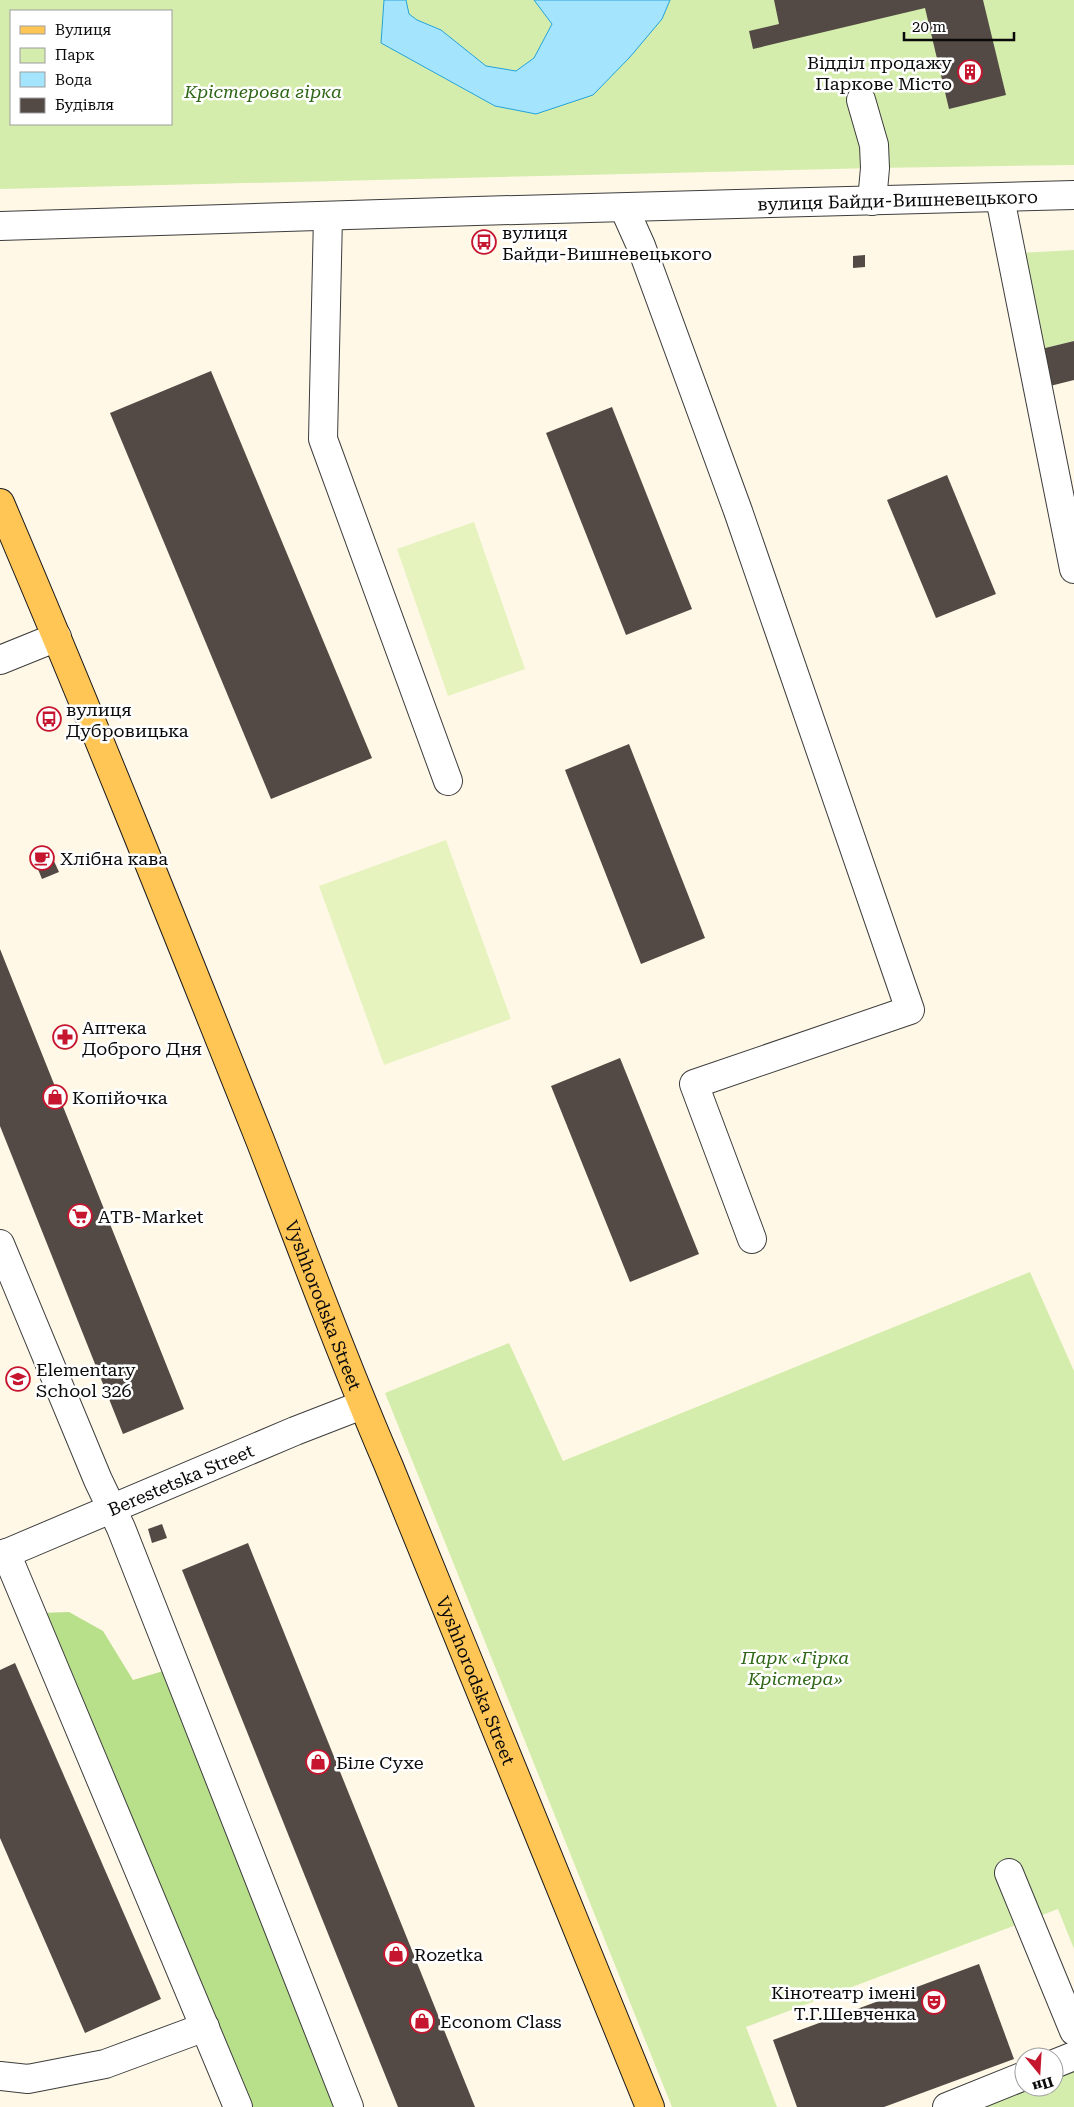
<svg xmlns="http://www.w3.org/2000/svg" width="1074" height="2107" viewBox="0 0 1074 2107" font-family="'Roboto Serif',serif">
<rect width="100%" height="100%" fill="#fff8e6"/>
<!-- green -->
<g fill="#d4edac" fill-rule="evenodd">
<path d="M0 0H1074V165L875 168 0 189ZM11 11H171V124H11Z"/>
<path d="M1074 250V341L1037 350 1020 253Z"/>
<path d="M1030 1272 1074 1371V1949L1058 1909 746 2027 777 2107H672L385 1393 509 1343 563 1461Z"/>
<path d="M1074 2066V2107H972L1024 2087H1054V2074Z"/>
</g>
<!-- forest -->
<path fill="#b8df8a" d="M69 1612 103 1631 133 1680 170 1669 342 2107H252L40 1613Z"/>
<!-- pitch -->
<g fill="#e6f3bf">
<path d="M474 522 525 669 448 696 397 549Z"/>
<path d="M446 840 511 1019 384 1065 319 886Z"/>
</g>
<!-- water -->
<path fill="#a4e4fd" stroke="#24a3db" d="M384 0H406L409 14 417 20 441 30 486 66 516 71 534 58 552 24 534 0H670L662 19 630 57 593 95 536 114 495 106 381 43Z"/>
<!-- building -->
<g fill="#534945">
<path d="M774 0H983L1006 95 949 109 925 8 753 49 749 31 779 24Z"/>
<path d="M865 255V267L853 268V256Z"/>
<path d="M1074 341V380L1046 387 1037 350Z"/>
<path d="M211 371 372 758 271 799 110 413Z"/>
<path d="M612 407 692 609 626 635 546 433Z"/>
<path d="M947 475 996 594 936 618 887 500Z"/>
<path d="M629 744 705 938 641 964 565 770Z"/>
<path d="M47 846 59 872 42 879 31 852Z"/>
<path d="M0 949 184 1409 123 1434 0 1126Z"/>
<path d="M620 1058 699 1254 630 1282 551 1086Z"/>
<path d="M162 1524 167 1538 152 1543 148 1529Z"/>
<path d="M248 1543 475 2107H398L339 1961 182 1570Z"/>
<path d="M15 1663 161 1999 85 2033 0 1838V1670Z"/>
<path d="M979 1964 1014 2059 884 2107H797L773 2040Z"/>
</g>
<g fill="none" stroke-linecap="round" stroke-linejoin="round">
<!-- minor casing -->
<g stroke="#3d3d3d" stroke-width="30">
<g id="minor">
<path d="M861 100 874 145 875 168 872 201"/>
<path d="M1000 198 1074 569"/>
<path d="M624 208 641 246 738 511 910 1010 694 1084 752 1239"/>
<path d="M328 216 323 439 448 781"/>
<path id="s1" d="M0 226 476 211 1074 195"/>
<path d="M0 660 57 637"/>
<path d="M0 1244 98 1480 121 1528 349 2107"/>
<path d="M6 1553 238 2107"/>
<path id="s2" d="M0 1556 295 1431 362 1405"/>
<path d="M1009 1873 1074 2031"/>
<path d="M1054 2064 1074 2056"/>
<path d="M0 2076 28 2079 105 2064 205 2027"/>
<path d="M947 2107 1024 2076"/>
</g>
</g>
<!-- major casing -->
<g stroke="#1b1b1b" stroke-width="30">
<g id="major">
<path id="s3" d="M0 503C90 714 175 927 260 1140 302 1248 342 1358 388 1464L650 2107"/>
</g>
</g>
<!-- minor -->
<use href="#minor" stroke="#fff" stroke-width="28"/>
<!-- major -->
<use href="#major" stroke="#ffc656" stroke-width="28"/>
</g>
<!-- icons -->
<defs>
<g id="building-ring" transform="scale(1.25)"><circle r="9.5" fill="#fff" stroke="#c6152e" stroke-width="1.5"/><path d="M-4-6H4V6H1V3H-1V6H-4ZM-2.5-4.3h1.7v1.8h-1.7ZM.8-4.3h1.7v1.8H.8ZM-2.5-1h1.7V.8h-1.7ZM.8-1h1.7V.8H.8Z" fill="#c6152e"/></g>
<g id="bus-ring" transform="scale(1.25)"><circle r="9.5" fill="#fff" stroke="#c6152e" stroke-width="1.5"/><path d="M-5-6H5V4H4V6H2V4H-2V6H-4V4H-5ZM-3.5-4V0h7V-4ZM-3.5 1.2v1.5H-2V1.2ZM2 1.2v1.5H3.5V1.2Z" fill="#c6152e"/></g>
<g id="cafe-ring" transform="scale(1.25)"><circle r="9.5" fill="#fff" stroke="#c6152e" stroke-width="1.5"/><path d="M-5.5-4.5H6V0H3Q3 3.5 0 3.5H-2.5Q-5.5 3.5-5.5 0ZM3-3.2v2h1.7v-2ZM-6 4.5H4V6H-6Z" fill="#c6152e"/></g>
<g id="pharmacy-ring" transform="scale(1.25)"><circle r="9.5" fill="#fff" stroke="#c6152e" stroke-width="1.5"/><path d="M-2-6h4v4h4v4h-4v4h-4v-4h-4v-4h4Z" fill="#c6152e"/></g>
<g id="shop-ring" transform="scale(1.25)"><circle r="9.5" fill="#fff" stroke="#c6152e" stroke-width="1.5"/><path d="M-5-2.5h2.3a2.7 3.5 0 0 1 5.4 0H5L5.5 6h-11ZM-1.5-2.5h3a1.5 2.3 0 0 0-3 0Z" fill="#c6152e"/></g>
<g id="supermarket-ring" transform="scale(1.25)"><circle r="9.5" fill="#fff" stroke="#c6152e" stroke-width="1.5"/><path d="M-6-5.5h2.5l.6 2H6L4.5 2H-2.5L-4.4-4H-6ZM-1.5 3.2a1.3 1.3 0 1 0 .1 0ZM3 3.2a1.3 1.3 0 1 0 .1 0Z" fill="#c6152e"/></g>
<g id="school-ring" transform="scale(1.25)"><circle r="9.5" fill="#fff" stroke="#c6152e" stroke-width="1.5"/><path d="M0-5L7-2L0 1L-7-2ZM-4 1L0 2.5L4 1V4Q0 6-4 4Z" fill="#c6152e"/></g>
<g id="theatre-ring" transform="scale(1.25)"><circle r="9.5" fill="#fff" stroke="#c6152e" stroke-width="1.5"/><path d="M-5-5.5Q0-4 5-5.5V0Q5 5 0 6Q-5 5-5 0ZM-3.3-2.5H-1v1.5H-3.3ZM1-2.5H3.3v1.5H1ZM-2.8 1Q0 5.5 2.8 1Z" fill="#c6152e"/></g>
</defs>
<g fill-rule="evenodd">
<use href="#building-ring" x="970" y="72"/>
<use href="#bus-ring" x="484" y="242"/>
<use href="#bus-ring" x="49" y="719"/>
<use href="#cafe-ring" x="42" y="858"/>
<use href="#pharmacy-ring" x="65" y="1037"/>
<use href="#shop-ring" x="55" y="1097"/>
<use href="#supermarket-ring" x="80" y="1216"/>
<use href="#school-ring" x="18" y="1379"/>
<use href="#shop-ring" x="318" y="1762"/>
<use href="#shop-ring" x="396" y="1954"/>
<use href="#theatre-ring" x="934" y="2002"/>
<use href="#shop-ring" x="422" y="2021"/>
</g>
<g text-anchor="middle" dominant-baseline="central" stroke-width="5" stroke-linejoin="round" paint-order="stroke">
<!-- poi labels -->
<g font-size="18" fill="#0a0a0a" stroke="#fff" text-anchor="start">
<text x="952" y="62" text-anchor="end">Відділ продажу<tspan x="952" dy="21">Паркове Місто</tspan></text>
<text x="502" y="232">вулиця<tspan x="502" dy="21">Байди-Вишневецького</tspan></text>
<text x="66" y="709">вулиця<tspan x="66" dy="21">Дубровицька</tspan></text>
<text x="60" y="858">Хлібна кава</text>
<text x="82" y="1027">Аптека<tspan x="82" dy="21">Доброго Дня</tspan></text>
<text x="72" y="1097">Копійочка</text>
<text x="98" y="1216">ATB-Market</text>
<text x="36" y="1369">Elementary<tspan x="36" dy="21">School 326</tspan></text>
<text x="336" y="1762">Біле Сухе</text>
<text x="414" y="1954">Rozetka</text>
<text x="916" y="1992" text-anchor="end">Кінотеатр імені<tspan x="916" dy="21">Т.Г.Шевченка</tspan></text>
<text x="440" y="2021">Econom Class</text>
</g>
<!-- park labels -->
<g font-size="18" font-style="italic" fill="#2d6615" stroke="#fff">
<text x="263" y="91">Крістерова гірка</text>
<text x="795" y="1657">Парк «Гірка<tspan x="795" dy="21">Крістера»</tspan></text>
</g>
<!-- street labels -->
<g font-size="18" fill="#0a0a0a" stroke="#fff">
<text stroke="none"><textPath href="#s1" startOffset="898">вулиця Байди-Вишневецького</textPath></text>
<text stroke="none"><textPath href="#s3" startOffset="865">Vyshhorodska Street</textPath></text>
<text stroke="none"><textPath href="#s2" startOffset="196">Berestetska Street</textPath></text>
<text stroke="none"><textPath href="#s3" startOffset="1270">Vyshhorodska Street</textPath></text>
</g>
</g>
<!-- legend -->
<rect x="10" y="10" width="162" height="115" fill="#ffffff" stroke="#9d9d9d"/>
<rect x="20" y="26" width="25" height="8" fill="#ffc656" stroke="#9d9d9d"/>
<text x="55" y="35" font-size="15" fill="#0a0a0a">Вулиця</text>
<rect x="20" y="48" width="25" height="15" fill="#d4edac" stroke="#9d9d9d"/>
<text x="55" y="60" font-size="15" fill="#0a0a0a">Парк</text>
<rect x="20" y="72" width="25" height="15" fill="#a4e4fd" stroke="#9d9d9d"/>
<text x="55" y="85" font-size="15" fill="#0a0a0a">Вода</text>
<rect x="20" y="98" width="25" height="15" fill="#534945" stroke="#9d9d9d"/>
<text x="55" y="110" font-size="15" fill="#0a0a0a">Будівля</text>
<!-- north arrow -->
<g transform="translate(1039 2072) rotate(162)"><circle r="24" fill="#ffffff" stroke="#9d9d9d"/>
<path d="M0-4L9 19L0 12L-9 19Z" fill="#c6152e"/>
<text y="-8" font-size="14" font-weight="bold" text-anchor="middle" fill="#0a0a0a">Пн</text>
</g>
<!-- scale -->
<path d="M904 32v8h110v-8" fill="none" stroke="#0a0a0a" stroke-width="2.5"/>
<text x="912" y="32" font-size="15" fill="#0a0a0a" stroke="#ffffff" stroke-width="4" paint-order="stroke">20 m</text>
</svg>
